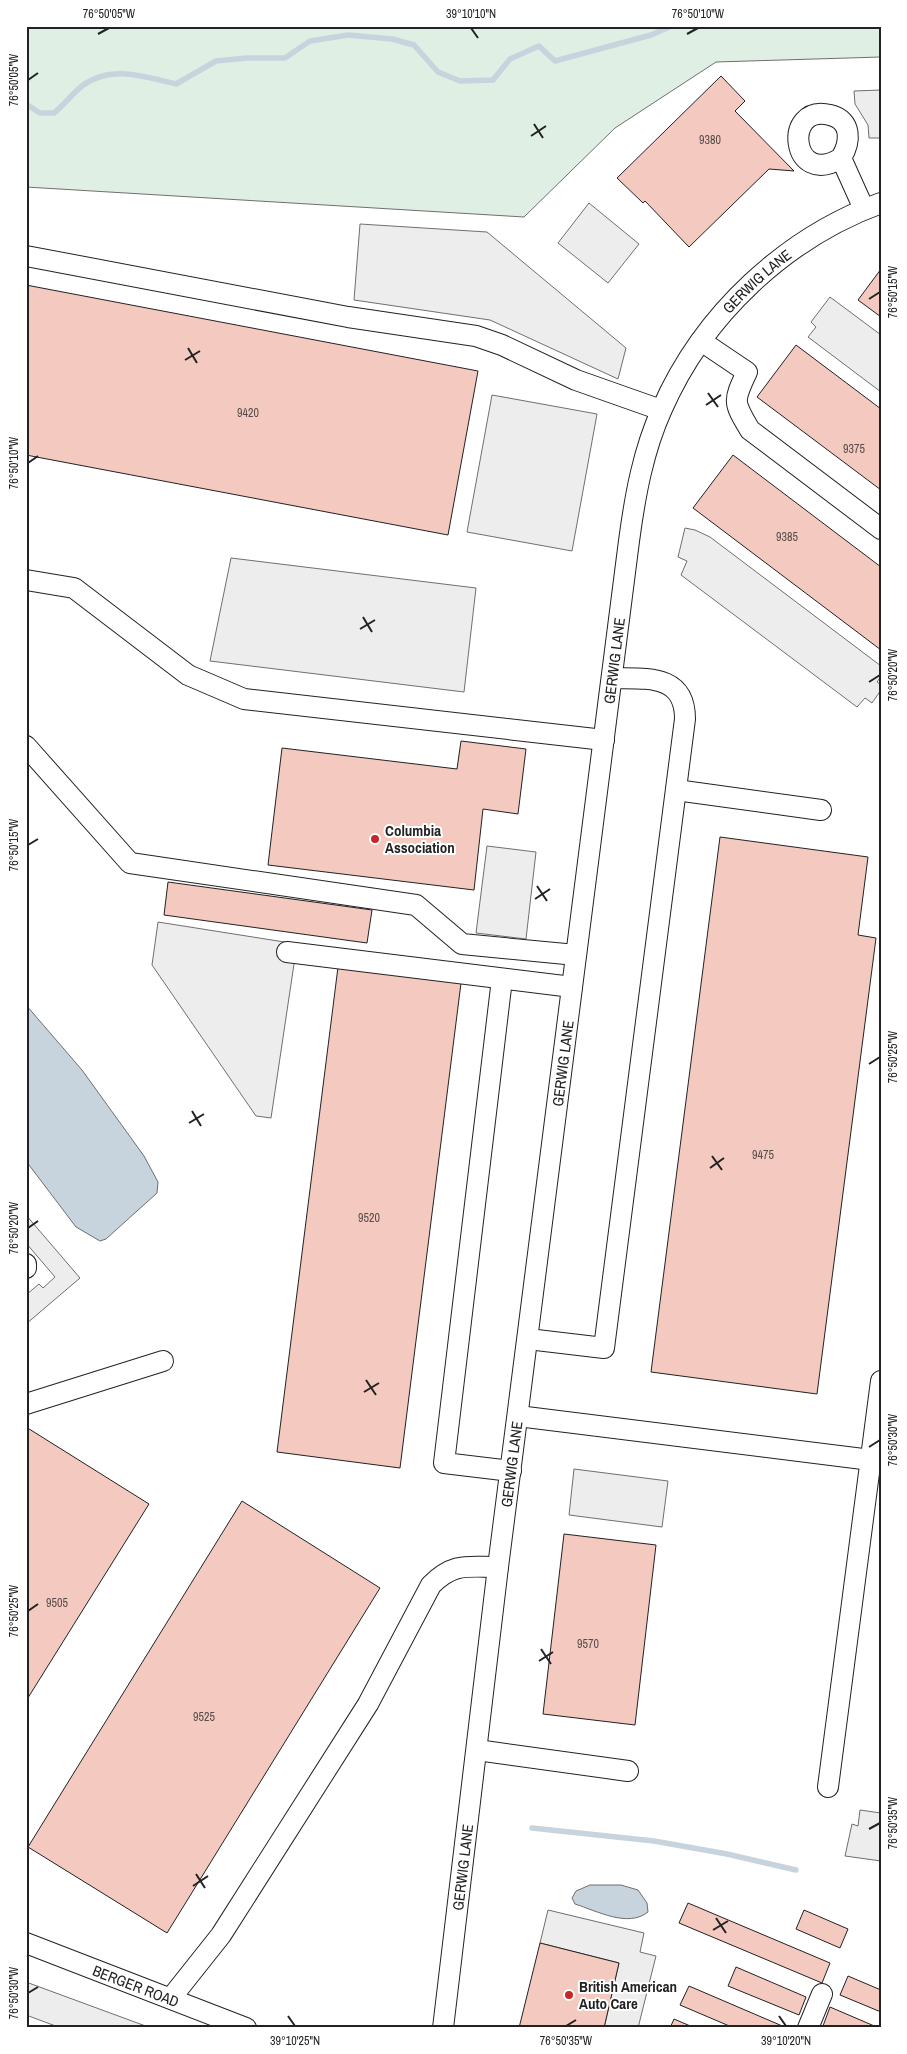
<svg xmlns="http://www.w3.org/2000/svg" width="907" height="2054" viewBox="0 0 907 2054" font-family="'Archivo Narrow',sans-serif">
<rect width="100%" height="100%" fill="#fff"/>
<!-- green -->
<path fill="#e0efe3" stroke="#6f6f6f" d="M26 26H881V57L716 62 615 128 524 217 26 187Z"/>
<!-- parking -->
<g fill="#ededed" stroke="#6f6f6f">
<path d="M881 90V138H869L868 125 855 104 854 91Z"/>
<path d="M589 203 639 244 608 283 558 243Z"/>
<path d="M360 224 487 232 626 348 618 379 490 320 354 300Z"/>
<path d="M830 297 881 335V392L808 337 816 327 811 322Z"/>
<path d="M492 395 597 414 572 551 467 532Z"/>
<path d="M685 528 695 530 710 537 881 666V676L877 682 881 685V690L872 703 865 698 857 707 681 575 687 561 678 557Z"/>
<path d="M231 558 476 588 464 692 210 661Z"/>
<path d="M487 846 536 852 526 939 476 933Z"/>
<path d="M158 922 297 944 271 1118 256 1116 152 965Z"/>
<path d="M26 1215 80 1278 26 1324V1295L39 1284 43 1288 55 1277 26 1243Z"/>
<path d="M574 1469 668 1481 662 1527 569 1515Z"/>
<path d="M860 1810 881 1813V1861L845 1856 852 1824 858 1826Z"/>
<path d="M548 1910 644 1933 640 1952 656 1956 638 2028H604L619 1963 540 1943Z"/>
<path d="M26 1982 151 2028H61L26 2015Z"/>
</g>
<!-- water -->
<g fill="#c7d3dd" stroke="#6f6f6f">
<path d="M26 1005 82 1070 144 1156 158 1182 157 1193 106 1239 100 1241 76 1227 26 1161Z"/>
<path d="M590 1885H621L638 1890 647 1903 648 1912C628 1928 597 1911 575 1904L572 1898 576 1891Z"/>
</g>
<g fill="none" stroke-linecap="round" stroke-linejoin="round">
<!-- stream -->
<g stroke="#c7d3dd" stroke-width="5.5">
<path d="M26 104 40 113H54C64 105 72 94 82 86 111 64 145 77 176 84L216 61 247 58H285L310 41 348 35 392 39 414 45 438 72 460 81 493 80 510 59 539 46 555 61 651 35 672 26"/>
<path d="M532 1828 654 1841 727 1854 796 1870"/>
</g>
</g>
<!-- building -->
<g fill="#f3c9c0" stroke="#222">
<path d="M721 76 745 101 735 111 794 171 769 169 689 247 645 201 643 203 617 178Z"/>
<path d="M881 269V317L858 300Z"/>
<path d="M26 285 478 371 448 535 26 455Z"/>
<path d="M796 345 881 409V490L757 397Z"/>
<path d="M733 455 881 567V650L693 508Z"/>
<path d="M461 741 526 749 518 814 483 809 474 890 268 865 282 748 457 769Z"/>
<path d="M720 837 868 857 858 935 876 938 817 1394 651 1372Z"/>
<path d="M168 882 372 910 367 943 164 915Z"/>
<path d="M338 967 461 983 400 1468 277 1452Z"/>
<path d="M26 1427 149 1504 26 1701Z"/>
<path d="M242 1501 380 1588 167 1933 28 1847Z"/>
<path d="M564 1534 656 1545 635 1725 543 1714Z"/>
<path d="M688 1903 830 1963 822 1983 679 1923Z"/>
<path d="M804 1910 848 1929 840 1948 796 1929Z"/>
<path d="M540 1943 619 1963 604 2028H519Z"/>
<path d="M736 1967 806 1997 799 2015 728 1986Z"/>
<path d="M848 1976 881 1990V2012L840 1995Z"/>
<path d="M689 1986 787 2028H734L680 2005Z"/>
<path d="M830 2007 879 2028H828L823 2026Z"/>
<path d="M674 2019 695 2028H670Z"/>
</g>
<g fill="none" stroke-linecap="round" stroke-linejoin="round">
<!-- minor casing -->
<g stroke="#222" stroke-width="22">
<g id="minor">
<path d="M841 158C851 142 852 120 830 115 782 103 791 189 841 158L864 209"/>
<path d="M26 256 348 317 476 336 502 345 576 380 661 410"/>
<path d="M701 341 747 372C733 401 733 402 750 430L881 529"/>
<path d="M26 580 74 588 188 675 244 699 604 740"/>
<path d="M26 746 130 863 416 905 462 944 576 955"/>
<path d="M676 790 821 810"/>
<path d="M287 952 572 987"/>
<path d="M502 979 444 1463 511 1471"/>
<path d="M26 1264V1268"/>
<path d="M528 1339 604 1348 685 719C685 673 645 679 612 678"/>
<path d="M26 1404 163 1361"/>
<path d="M518 1416 871 1460"/>
<path d="M477 1750 628 1771"/>
<path d="M828 1787 881 1381"/>
<path id="s1" d="M26 1943 246 2028"/>
<path d="M171 1998 221 1935 368 1704 431 1585C454 1562 468 1567 498 1567"/>
<path id="s2" d="M443 2028 498 1567 629 541C635 496 643 451 662 409 703 315 785 238 881 203"/>
<path d="M808 2028 822 1994"/>
</g>
</g>
<!-- minor -->
<use href="#minor" stroke="#fff" stroke-width="20"/>
</g>
<!-- ticks -->
<path fill="none" stroke="#222" stroke-width="2" d="M471 28 478 38M98 34 109 28M687 34 698 28M28 80 38 73M534 124 543 138M531 136 546 126M869 299 880 292M188 348 197 363M185 360 200 351M708 393 718 407M706 405 721 395M28 463 38 456M363 617 372 632M360 629 375 620M869 682 880 675M28 845 38 839M537 886 547 901M535 899 550 889M869 1064 880 1057M192 1111 201 1126M189 1123 204 1114M712 1156 722 1170M710 1168 724 1158M28 1228 38 1221M366 1380 376 1395M364 1392 379 1383M869 1447 880 1440M28 1611 38 1604M541 1649 551 1664M539 1661 553 1652M869 1829 880 1823M196 1874 205 1888M193 1886 208 1876M716 1918 726 1933M713 1930 728 1921M28 1993 38 1987M288 2016 295 2026M779 2016 786 2026M566 2026 576 2020"/>
<!-- markers -->
<g fill="#c62828" stroke="#fff" stroke-width="2">
<circle cx="375" cy="839" r="5"/>
<circle cx="569" cy="1995" r="5"/>
</g>
<g text-anchor="middle" dominant-baseline="central" stroke-width="4" stroke-linejoin="round" paint-order="stroke">
<!-- number labels -->
<g font-size="12" fill="#564c4a">
<text x="710" y="140">9380</text>
<text x="248" y="413">9420</text>
<text x="854" y="449">9375</text>
<text x="787" y="537">9385</text>
<text x="763" y="1155">9475</text>
<text x="369" y="1218">9520</text>
<text x="57" y="1603">9505</text>
<text x="588" y="1644">9570</text>
<text x="204" y="1717">9525</text>
</g>
<!-- street labels -->
<g font-size="15" fill="#222" stroke="#fff">
<text stroke="none"><textPath href="#s2" startOffset="1796">GERWIG LANE</textPath></text>
<text stroke="none"><textPath href="#s2" startOffset="1378">GERWIG LANE</textPath></text>
<text stroke="none"><textPath href="#s2" startOffset="972">GERWIG LANE</textPath></text>
<text stroke="none"><textPath href="#s2" startOffset="568">GERWIG LANE</textPath></text>
<text stroke="none"><textPath href="#s2" startOffset="162">GERWIG LANE</textPath></text>
<text stroke="none"><textPath href="#s1" startOffset="118">BERGER ROAD</textPath></text>
</g>
<!-- poi labels -->
<g font-size="15" font-weight="bold" fill="#222" stroke="#fff" text-anchor="start">
<text x="385" y="830">Columbia<tspan x="385" dy="17">Association</tspan></text>
<text x="579" y="1986">British American<tspan x="579" dy="17">Auto Care</tspan></text>
</g>
</g>
<!-- border -->
<rect width="907" height="2054" fill="none" stroke="#ffffff" stroke-width="55"/>
<rect x="28" y="28" width="852" height="1998" fill="none" stroke="#222" stroke-width="2"/>
<g font-size="12" text-anchor="middle" fill="#222">
<text x="109" y="18">76°50'05"W</text>
<text x="471" y="18">39°10'10"N</text>
<text x="698" y="18">76°50'10"W</text>
<text transform="translate(14 80) rotate(-90)" y="4">76°50'05"W</text>
<text transform="translate(893 292) rotate(-90)" y="4">76°50'15"W</text>
<text transform="translate(14 463) rotate(-90)" y="4">76°50'10"W</text>
<text transform="translate(893 675) rotate(-90)" y="4">76°50'20"W</text>
<text transform="translate(14 845) rotate(-90)" y="4">76°50'15"W</text>
<text transform="translate(893 1057) rotate(-90)" y="4">76°50'25"W</text>
<text transform="translate(14 1228) rotate(-90)" y="4">76°50'20"W</text>
<text transform="translate(893 1440) rotate(-90)" y="4">76°50'30"W</text>
<text transform="translate(14 1611) rotate(-90)" y="4">76°50'25"W</text>
<text transform="translate(893 1823) rotate(-90)" y="4">76°50'35"W</text>
<text transform="translate(14 1993) rotate(-90)" y="4">76°50'30"W</text>
<text x="295" y="2045">39°10'25"N</text>
<text x="566" y="2045">76°50'35"W</text>
<text x="786" y="2045">39°10'20"N</text>
</g>
</svg>
